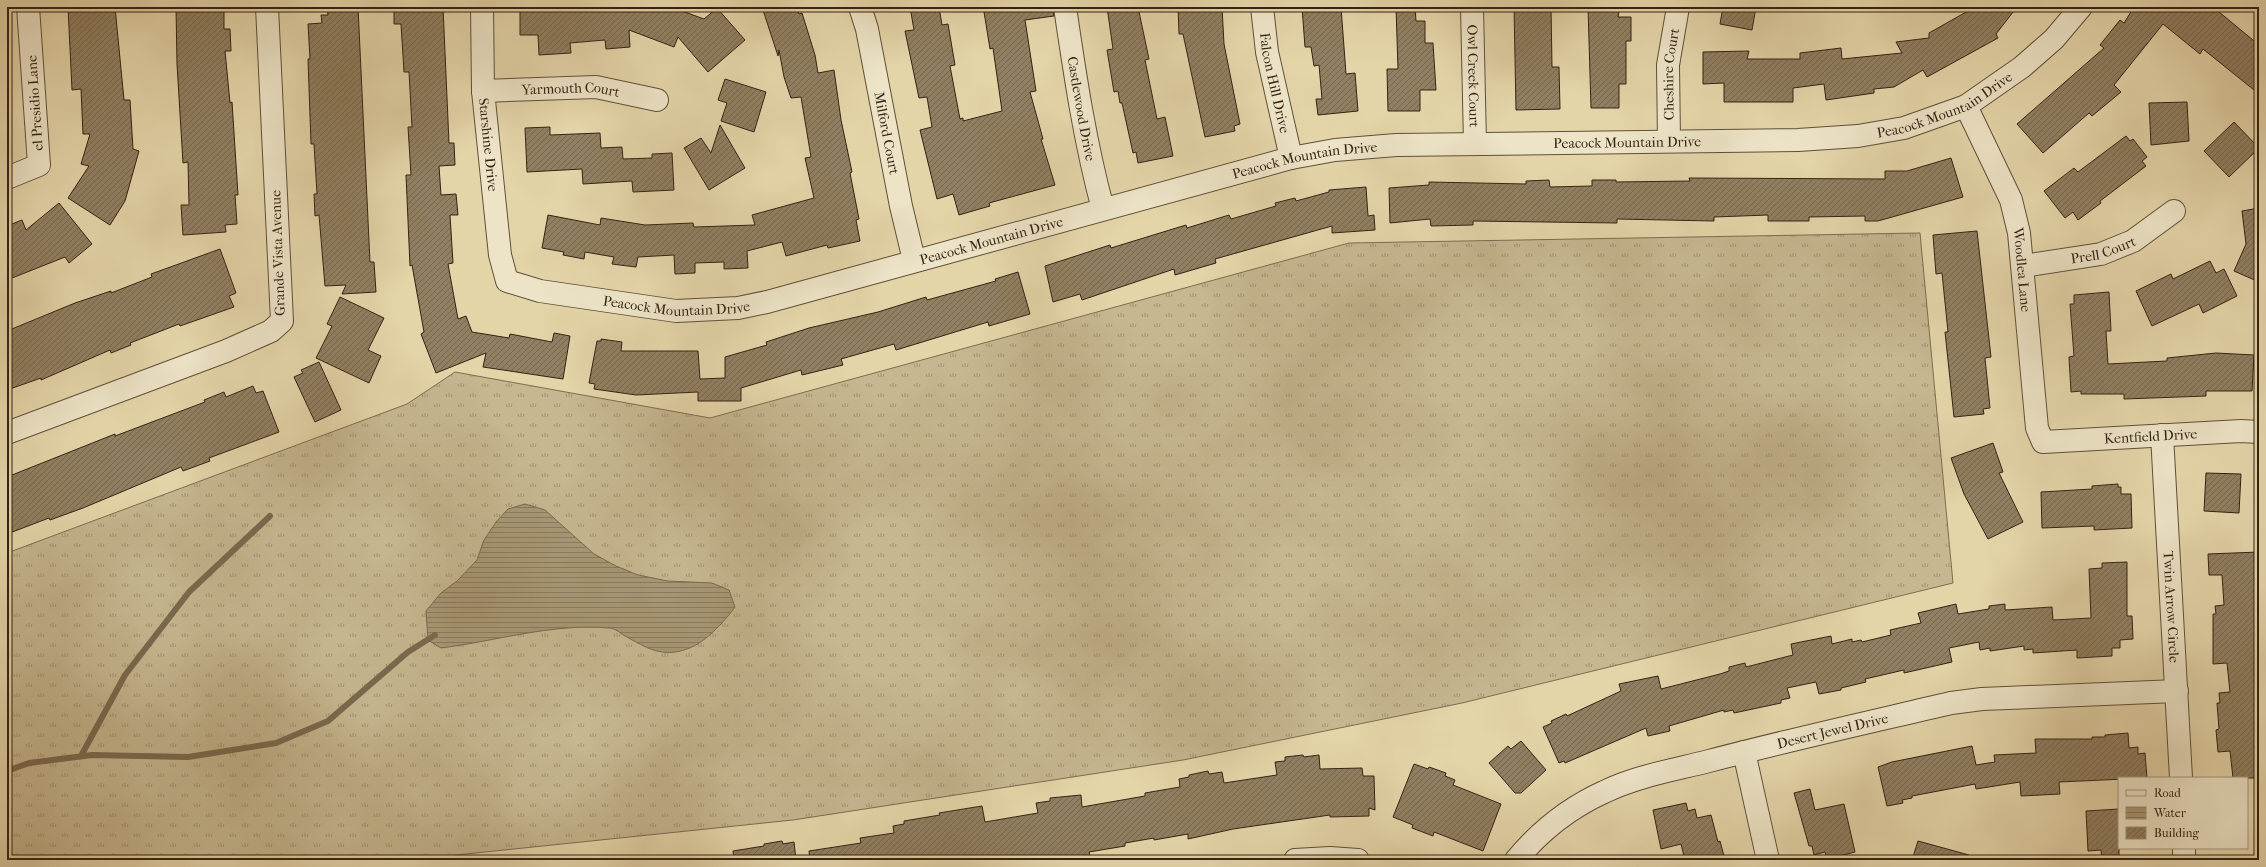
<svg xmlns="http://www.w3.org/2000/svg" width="2266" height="867" viewBox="0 0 2266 867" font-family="'IM FELL French Canon',serif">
<defs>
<pattern id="grass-tufts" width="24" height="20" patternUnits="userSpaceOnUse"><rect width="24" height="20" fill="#c6b790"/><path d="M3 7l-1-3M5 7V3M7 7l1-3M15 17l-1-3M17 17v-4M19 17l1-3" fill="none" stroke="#a29474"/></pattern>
<pattern id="water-rules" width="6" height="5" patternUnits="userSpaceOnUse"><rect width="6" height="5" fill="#a89876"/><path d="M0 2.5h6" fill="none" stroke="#8a7c60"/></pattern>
<pattern id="building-hatch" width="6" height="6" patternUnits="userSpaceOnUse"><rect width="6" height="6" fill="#907f61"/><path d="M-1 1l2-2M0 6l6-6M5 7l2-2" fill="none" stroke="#76684f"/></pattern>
</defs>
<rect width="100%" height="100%" fill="#e4d5a9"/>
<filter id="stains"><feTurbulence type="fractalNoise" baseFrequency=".005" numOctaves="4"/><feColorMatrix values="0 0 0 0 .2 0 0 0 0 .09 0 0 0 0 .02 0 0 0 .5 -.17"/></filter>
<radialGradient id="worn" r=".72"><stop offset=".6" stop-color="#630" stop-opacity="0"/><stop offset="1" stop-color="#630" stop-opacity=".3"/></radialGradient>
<!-- grass -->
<path fill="url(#grass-tufts)" stroke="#7d6c52" d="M1920 233 1953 583 1462 703 1183 760 793 820 408 860H7V553L407 404 455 372 710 418 1349 243Z"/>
<!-- water -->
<path fill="url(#water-rules)" stroke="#7a694f" d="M525 504 545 510 594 554 616 566 638 575 668 581 712 583 729 590 735 607C724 622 705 643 687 649 662 658 647 648 625 636 620 633 615 628 609 628 552 623 497 641 441 648L428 640 426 611 441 593 457 581 477 560 484 540 496 522 508 509Z"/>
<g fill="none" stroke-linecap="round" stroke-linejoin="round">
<!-- stream -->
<g stroke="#7a694f" stroke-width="6">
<path d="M81 756 125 675 189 592 270 516"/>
<path d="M7 771 29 763 92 755 188 757 276 743 328 721 408 652 435 635"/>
</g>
</g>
<!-- building -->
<g fill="url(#building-hatch)" stroke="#342214">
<path d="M68 7H115L124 100H130L133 149 139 151 125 201 110 225 68 198 89 166 81 164 90 134H83L81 89 72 90Z"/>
<path d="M176 7H224V29H230L231 51H225L230 103 232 102 238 195H235L237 224 225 225 226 232 183 235 181 205H189L188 162 183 163 177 64Z"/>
<path d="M327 7H358L370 262H374L376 292 342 294 346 285 325 286 319 215 315 216 314 194H317L314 144H311L308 59H310L308 24 322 23 321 15H328Z"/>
<path d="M394 7H443L449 143H454L455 165 439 166 441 195 456 194 458 215H450L453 263 448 264 458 319 466 316 472 332 509 338 510 334 552 342 554 333 570 336 563 379 483 367 486 353 436 373 421 334 424 332 412 265 410 266 406 175H411L408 127H412L409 72H404L401 24H394Z"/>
<path d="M520 7H671L704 19 717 8 745 40 708 72 678 37 674 47 629 30 630 47 606 49 605 40 570 43 571 53 539 55 538 35H520Z"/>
<path d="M762 7H796L799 14 802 13 815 55 818 73 834 70 841 120 852 172 850 173 859 219 856 220 860 241 828 248 827 245 786 256 782 242 747 251 748 268 724 269V262L695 263V273L675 274 674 255 638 257 636 267 612 264 614 257 585 252 584 259 563 255 564 252 542 248 548 215 600 225 601 218 645 225 693 223 694 227 755 225 752 215 814 198 805 158 811 157 801 97 791 98 784 77 779 50 778 56Z"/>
<path d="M910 7H939L942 25 948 24 955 65 950 66 960 119 963 118V121L1002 111 993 48 990 49 984 12 1013 7H1053L1054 16 1025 20 1036 91 1030 92 1043 139H1041L1055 185 989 203 990 206 959 215 953 194 937 199 920 130 932 127 927 97 919 98 905 31 914 30Z"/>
<path d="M1107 7H1138L1149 59 1145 60 1157 119 1165 117 1173 156 1138 163 1136 152 1133 153 1122 103H1120L1118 91 1114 92 1107 50 1113 49Z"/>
<path d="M1178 7H1222L1224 44 1240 124 1234 126 1235 131 1205 137 1183 34H1179Z"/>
<path d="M1302 7H1341L1346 74 1355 73 1358 111 1318 115 1316 99H1322L1319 65 1314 66 1311 47H1305Z"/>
<path d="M1396 7H1415L1416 21H1425V43H1433L1436 90H1420V111H1388L1387 69H1398Z"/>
<path d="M1514 7H1551L1552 67H1559L1560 109 1516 110Z"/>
<path d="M1588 7H1620L1618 17H1631V41H1626V84H1619V108H1591Z"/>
<path d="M1723 7H1756L1752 30 1720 24Z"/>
<path d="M1975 7H2017L1996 34 1998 38 1927 77 1923 70 1894 87 1874 89V93L1826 100 1824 84 1793 88V102H1724V83L1703 84V52L1749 51 1747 59H1800V53L1841 48 1842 59 1902 53 1896 42 1929 38V33Z"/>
<path d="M2134 7H2213L2259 45V94L2203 49 2200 54 2163 24 2114 85 2121 92 2092 116 2089 113 2043 153 2017 124 2104 48 2100 45 2120 20 2124 23Z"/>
<path d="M725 79 766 92 754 132 721 121 727 103 718 100Z"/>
<path d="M2187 102 2189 141 2151 145 2149 103Z"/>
<path d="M2234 122 2259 148 2229 177 2204 151Z"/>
<path d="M720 125 745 168 709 190 684 148 701 138 711 153Z"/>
<path d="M550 127V135L600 133 601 148 622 147 623 159 652 158V154L672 153 674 190 633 192 632 181 583 184 582 169 527 172 525 128Z"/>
<path d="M2126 136 2130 141 2133 139 2147 157 2142 161 2146 166 2100 201 2101 203 2078 220 2073 212 2065 218 2044 191 2074 168 2078 172Z"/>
<path d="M1951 158 1963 197 1878 221H1865V216L1809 217V221H1768V215L1714 217V221L1617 219V223L1473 221V225L1431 226 1430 219 1390 223 1389 188 1429 185V182L1526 184V181L1549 180 1550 187 1592 186V180H1616V182L1690 181 1689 178 1885 179V171H1907Z"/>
<path d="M1366 187 1368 216 1374 215 1375 230 1332 233V226L1215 259 1216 263 1175 275 1174 269 1082 300 1080 294 1053 302 1045 266 1110 245 1111 248 1186 225 1187 228 1229 215 1231 219 1276 206 1275 203 1295 198 1296 201 1329 192V190Z"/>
<path d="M59 203 92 244 69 263 65 257 7 280V226L22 220 26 230Z"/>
<path d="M2259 208V282L2234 271 2246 244 2242 211Z"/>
<path d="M1977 231 1991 357 1985 358 1990 408 1983 409 1984 414 1954 417 1945 332H1948L1942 273 1936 274 1933 235Z"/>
<path d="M220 249 236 293 229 296 234 307 180 326 179 324 130 343 131 345 111 353 110 350 41 380V378L7 390V331L75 303 111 291V293L152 277 151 274Z"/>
<path d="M2210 261 2216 273 2224 269 2237 296 2203 313 2199 304 2152 326 2136 291 2171 274 2173 279Z"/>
<path d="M1018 272 1030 314 989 326 988 322 896 350 894 344 841 359 843 365 802 375 801 370 741 388V401H698V392L636 395 594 389 595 384 589 383 597 341H601V339L622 342 621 351H698L700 379 725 378V357L767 345 766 342 809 328 878 312 926 297 927 300 996 281 995 279Z"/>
<path d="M2109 292 2111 331H2106L2108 364 2167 361V358L2216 353 2254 355 2252 391H2206V396L2124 399V394H2081V391L2071 392 2069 357 2074 356 2070 304H2074V295Z"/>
<path d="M340 297 384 318 368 350 381 356 369 383 316 358 332 326 327 324Z"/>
<path d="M319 362 341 410 315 422 294 377 303 373 301 370Z"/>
<path d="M253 386 256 393 263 391 279 432 209 458 210 461 183 471 181 467 83 508 50 520 49 518 7 534V477L115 434V436L205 402 204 400 224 392 226 397Z"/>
<path d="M1993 443 2003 472 1999 473 2023 522 1988 539 1964 494 1951 458Z"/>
<path d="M2206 473 2241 474 2239 513 2204 511Z"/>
<path d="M2118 484V487H2121V494H2131L2132 528 2094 530V526L2042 528 2041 492 2092 489V486Z"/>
<path d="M2259 552V590H2255L2259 639V778H2233L2230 751 2218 752 2216 730 2219 729 2217 703H2220L2219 693 2230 692 2227 663 2213 664V614H2216L2215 606 2224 605 2222 575H2209L2208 554Z"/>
<path d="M2127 562V616H2132L2133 639 2120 640V648H2112V656L2077 658V650L2033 653V649L2024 650V646L1990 651V648L1980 650 1979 642 1949 648 1952 662 1904 673V670L1865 679 1866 682 1841 688V690L1819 694 1816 682 1787 688 1790 698 1781 700V703L1734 713 1733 710 1724 712V710L1669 726 1670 731 1648 736 1646 728 1565 763 1564 761 1559 763 1543 727 1552 723 1551 721 1566 714 1567 716 1621 691 1619 684 1658 676 1661 689 1720 674 1729 671V667L1745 663 1746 667 1793 655 1791 644 1831 636 1832 644 1852 639V642L1861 640 1862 642 1891 635 1890 630 1921 623 1918 613 1956 604 1958 614 1989 609V606L2005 604V610L2052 607 2053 620 2091 618 2089 569 2102 568V563Z"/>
<path d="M2128 733 2129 748 2138 747V754L2145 753 2147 778 2059 782 2060 794 2021 796 2020 782 1976 789 1975 784 1912 796V798L1902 800 1903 803 1887 806 1878 767 1892 762 1972 746 1976 765 1995 762 1994 755 2036 753 2035 739H2092V737H2105V735Z"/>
<path d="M1521 741 1546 770 1521 793H1515L1489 763 1508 746 1511 749Z"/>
<path d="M1303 755 1304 757 1319 755 1320 769 1362 768 1363 776H1374L1375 810 1369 808V816L1330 817V815L1233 829 1188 839V834L1154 840V838L1125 843V846L1089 852 1090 856 1067 860V856L1042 860H810L809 851 861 843 860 838 894 833 893 826 904 824V821L940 815 939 813 982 806 985 822 1038 813 1036 803 1050 801V798L1081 795 1082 807 1145 796V793L1180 787 1179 779 1189 777V775L1208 771 1209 774 1222 772 1224 783 1277 775 1275 762 1285 761V757Z"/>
<path d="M1414 764 1428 769 1429 767 1446 773 1445 776 1455 780 1453 785 1501 804 1483 851 1434 832 1433 836 1412 828 1413 825 1393 817Z"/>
<path d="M1810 789 1815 810 1844 804 1855 852 1827 859 1825 852 1814 855 1812 846H1809L1794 793Z"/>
<path d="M1686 803 1688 811 1695 809 1697 818 1711 815 1718 842 1720 841 1725 860H1685L1681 844 1661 849 1653 810Z"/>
<path d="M2119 809V860H2102L2101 850 2088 851 2086 811Z"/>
<path d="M782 841 783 844 794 842 796 860H734L733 851 764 846V844Z"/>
<path d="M1918 841 1969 855V860H1912Z"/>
</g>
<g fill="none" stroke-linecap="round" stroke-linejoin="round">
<!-- minor casing -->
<g stroke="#604f39" stroke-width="24">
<g id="minor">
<path id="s1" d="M482 7 483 91 500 255 507 281 540 291 676 311 738 308 767 302 1291 158 1335 150 1396 145 1798 140 1858 136 1904 128 1966 106 2022 67 2054 39 2081 7"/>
<path id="s2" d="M860 7 867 29 901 206 914 260"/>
<path id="s3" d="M1065 7C1075 75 1085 143 1103 209"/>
<path id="s4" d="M1262 7 1267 52 1291 158"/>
<path id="s5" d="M1472 7 1475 144"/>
<path id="s6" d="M483 91 596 87 657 100"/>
<path id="s7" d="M1966 106 2011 200 2019 233 2037 428 2043 442 2241 431 2259 432"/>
<path id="s8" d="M1669 141 1668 65 1678 7"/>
<path d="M7 178 39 165 28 7"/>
<path id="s9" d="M2023 266 2101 254 2133 241 2174 211"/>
<path d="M7 433 226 351 271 331 282 321 267 7"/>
<path id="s10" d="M2162 435 2181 778"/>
<path d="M1744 752 1768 860"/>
<path d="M2184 848V860"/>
<path d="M1295 860 1330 858 1358 860"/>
<path id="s11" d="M1516 860C1540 831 1571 807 1604 792 1637 776 1674 770 1709 761 1789 740 1870 722 1951 703L1982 699 2177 691"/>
</g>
</g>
<!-- minor -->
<use href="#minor" stroke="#ede4c7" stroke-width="22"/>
</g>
<g text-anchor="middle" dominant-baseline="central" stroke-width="3" stroke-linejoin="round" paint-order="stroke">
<!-- street labels -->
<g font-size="14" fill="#342214" stroke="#ede4c7">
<text stroke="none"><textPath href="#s8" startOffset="67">Cheshire Court</textPath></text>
<text stroke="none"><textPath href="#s5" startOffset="69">Owl Creek Court</textPath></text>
<text stroke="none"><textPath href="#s4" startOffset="77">Falcon Hill Drive</textPath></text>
<text stroke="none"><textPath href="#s6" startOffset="88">Yarmouth Court</textPath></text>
<text transform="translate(35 103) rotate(-94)">el Presidio Lane</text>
<text stroke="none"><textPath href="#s1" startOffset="1744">Peacock Mountain Drive</textPath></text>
<text stroke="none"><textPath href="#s3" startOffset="103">Castlewood Drive</textPath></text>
<text stroke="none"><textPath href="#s2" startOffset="129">Milford Court</textPath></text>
<text stroke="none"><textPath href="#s1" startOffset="1420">Peacock Mountain Drive</textPath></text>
<text stroke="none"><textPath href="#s1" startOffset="138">Starshine Drive</textPath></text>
<text stroke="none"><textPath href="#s1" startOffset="1096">Peacock Mountain Drive</textPath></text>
<text stroke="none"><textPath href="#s1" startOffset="772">Peacock Mountain Drive</textPath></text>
<text stroke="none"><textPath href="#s9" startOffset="82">Prell Court</textPath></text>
<text transform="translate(278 253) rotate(-92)">Grande Vista Avenue</text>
<text stroke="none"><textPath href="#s7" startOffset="175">Woodlea Lane</textPath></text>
<text stroke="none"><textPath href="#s1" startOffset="448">Peacock Mountain Drive</textPath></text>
<text stroke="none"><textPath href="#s7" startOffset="457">Kentfield Drive</textPath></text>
<text stroke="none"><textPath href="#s10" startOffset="172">Twin Arrow Circle</textPath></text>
<text stroke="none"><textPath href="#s11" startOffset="349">Desert Jewel Drive</textPath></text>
</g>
</g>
<!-- margin -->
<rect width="2266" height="867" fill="none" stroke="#e4d5a9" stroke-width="24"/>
<rect x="8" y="8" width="2250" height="851" fill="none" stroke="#342214" stroke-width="2"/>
<rect x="12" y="12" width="2242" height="843" fill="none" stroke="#342214"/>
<!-- legend -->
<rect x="2118" y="777" width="130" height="72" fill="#ede4c7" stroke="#a3967f"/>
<rect x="2126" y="790" width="20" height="6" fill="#ede4c7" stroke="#a3967f"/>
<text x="2154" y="797" font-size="12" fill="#342214">Road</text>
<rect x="2126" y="807" width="20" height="12" fill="url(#water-rules)" stroke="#a3967f"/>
<text x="2154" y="817" font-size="12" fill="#342214">Water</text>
<rect x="2126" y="827" width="20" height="12" fill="url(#building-hatch)" stroke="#a3967f"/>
<text x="2154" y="837" font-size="12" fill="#342214">Building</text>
<rect width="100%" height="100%" filter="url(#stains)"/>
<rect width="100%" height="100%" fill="url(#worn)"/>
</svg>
